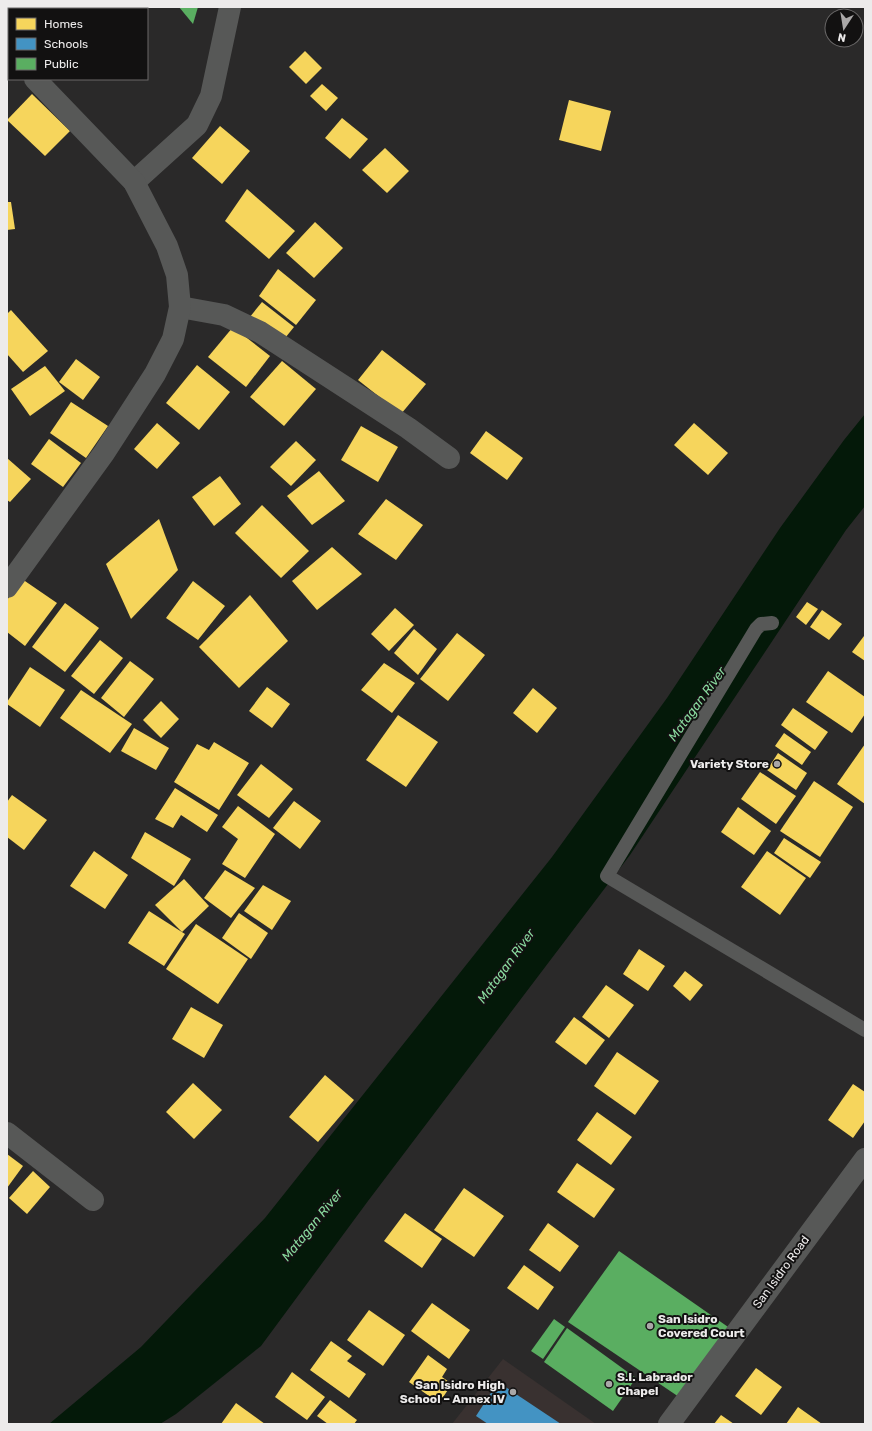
<svg xmlns="http://www.w3.org/2000/svg" width="872" height="1431" viewBox="0 0 872 1431" font-family="Rubik,sans-serif">
<rect width="100%" height="100%" fill="#2a2929"/>
<!-- built -->
<path fill="#393130" d="M503 1359 596 1424H452Z"/>
<!-- water -->
<path fill="#041909" d="M865 414V506L846 530 630 855 368 1201 261 1346 176 1414 160 1424H49L141 1347 265 1218 552 857 667 698 780 528 844 440Z"/>
<!-- homes -->
<g fill="#f6d55c">
<path d="M305 51 322 68 306 84 289 67Z"/>
<path d="M322 84 338 98 326 111 310 96Z"/>
<path d="M32 94 70 131 45 156 7 120Z"/>
<path d="M569 100 611 111 601 151 559 140Z"/>
<path d="M342 118 368 139 350 159 325 138Z"/>
<path d="M220 126 250 151 222 184 192 158Z"/>
<path d="M385 148 409 171 387 193 362 170Z"/>
<path d="M247 189 295 231 269 259 225 221Z"/>
<path d="M7 202H11L15 229 7 230Z"/>
<path d="M315 222 343 248 314 278 286 253Z"/>
<path d="M278 269 316 300 296 325 259 296Z"/>
<path d="M262 302 294 327 281 343 249 318Z"/>
<path d="M11 310 48 351 23 372 7 354V314Z"/>
<path d="M233 327 270 356 246 387 208 357Z"/>
<path d="M382 350 426 384 401 414 358 380Z"/>
<path d="M76 359 100 377 83 400 59 382Z"/>
<path d="M282 361 316 389 284 426 250 397Z"/>
<path d="M197 365 230 392 199 430 166 403Z"/>
<path d="M45 366 65 391 30 416 11 389Z"/>
<path d="M71 402 108 426 86 458 50 433Z"/>
<path d="M157 423 180 443 157 469 134 449Z"/>
<path d="M694 423 728 453 708 475 674 445Z"/>
<path d="M361 426 398 447 378 482 341 460Z"/>
<path d="M486 431 523 458 507 480 470 453Z"/>
<path d="M49 439 81 463 63 487 31 464Z"/>
<path d="M296 441 316 460 291 486 270 467Z"/>
<path d="M7 458 31 479 10 502 7 500Z"/>
<path d="M319 471 345 501 312 525 287 496Z"/>
<path d="M220 476 241 504 214 526 192 497Z"/>
<path d="M386 499 423 525 396 560 358 534Z"/>
<path d="M262 505 309 551 281 578 235 533Z"/>
<path d="M159 519 178 570 131 619 106 564Z"/>
<path d="M332 547 362 574 317 610 292 581Z"/>
<path d="M22 579 57 603 25 646 7 632V600Z"/>
<path d="M193 581 225 606 198 640 166 618Z"/>
<path d="M250 595 288 641 239 688 199 647Z"/>
<path d="M807 602 818 609 806 625 796 617Z"/>
<path d="M65 603 99 628 65 672 32 647Z"/>
<path d="M395 608 414 625 389 651 371 634Z"/>
<path d="M822 610 842 624 829 640 810 627Z"/>
<path d="M414 629 437 649 418 675 394 653Z"/>
<path d="M457 633 485 655 448 701 420 679Z"/>
<path d="M864 636 865 637V661L852 652Z"/>
<path d="M100 640 123 658 94 694 71 676Z"/>
<path d="M130 661 154 679 124 717 101 698Z"/>
<path d="M384 663 415 683 392 713 361 690Z"/>
<path d="M30 667 65 690 40 727 7 704V702Z"/>
<path d="M828 671 865 697V714L852 733 806 702Z"/>
<path d="M267 687 290 704 272 728 249 711Z"/>
<path d="M533 688 557 708 537 733 513 713Z"/>
<path d="M81 690 132 724 110 753 60 718Z"/>
<path d="M161 701 179 719 161 738 143 720Z"/>
<path d="M793 708 828 732 815 750 781 725Z"/>
<path d="M398 715 438 742 406 787 366 760Z"/>
<path d="M134 728 169 748 156 770 121 751Z"/>
<path d="M784 733 811 752 802 765 775 746Z"/>
<path d="M214 742 249 763 219 810 174 782 197 744 209 750Z"/>
<path d="M865 744V804L837 784Z"/>
<path d="M778 753 807 773 796 790 767 770Z"/>
<path d="M261 764 293 789 269 818 237 795Z"/>
<path d="M760 772 796 796 776 824 741 799Z"/>
<path d="M814 781 853 807 820 857 780 831Z"/>
<path d="M175 788 218 815 207 832 181 815 173 828 155 819Z"/>
<path d="M12 795 47 820 24 850 7 837V802Z"/>
<path d="M294 801 321 821 300 849 273 828Z"/>
<path d="M238 806 275 834 245 878 222 864 238 839 222 827Z"/>
<path d="M738 807 771 831 754 855 721 832Z"/>
<path d="M145 832 191 859 174 886 131 858Z"/>
<path d="M784 838 821 862 810 878 774 853Z"/>
<path d="M94 851 128 875 105 909 70 886Z"/>
<path d="M767 851 806 878 780 915 741 887Z"/>
<path d="M225 870 255 888 231 918 204 898Z"/>
<path d="M184 879 209 906 182 932 155 905Z"/>
<path d="M263 885 291 901 272 930 244 911Z"/>
<path d="M149 911 185 934 164 966 128 943Z"/>
<path d="M239 913 268 933 251 959 222 938Z"/>
<path d="M196 924 248 959 218 1004 166 969Z"/>
<path d="M639 949 665 966 648 991 623 974Z"/>
<path d="M685 971 703 985 690 1001 673 986Z"/>
<path d="M606 985 634 1005 609 1038 582 1017Z"/>
<path d="M191 1007 223 1025 204 1058 172 1039Z"/>
<path d="M574 1017 605 1040 586 1065 555 1042Z"/>
<path d="M617 1052 659 1081 635 1115 594 1086Z"/>
<path d="M325 1075 354 1100 318 1142 289 1117Z"/>
<path d="M193 1083 222 1110 194 1139 166 1112Z"/>
<path d="M853 1084 865 1092V1121L853 1138 828 1120Z"/>
<path d="M597 1112 632 1137 611 1165 577 1140Z"/>
<path d="M7 1154 23 1166 7 1188Z"/>
<path d="M577 1163 615 1189 594 1218 557 1192Z"/>
<path d="M33 1171 50 1187 27 1214 9 1198Z"/>
<path d="M464 1188 504 1216 474 1257 434 1230Z"/>
<path d="M405 1213 442 1239 422 1268 384 1241Z"/>
<path d="M548 1223 579 1246 560 1272 529 1250Z"/>
<path d="M524 1265 554 1287 538 1310 507 1288Z"/>
<path d="M432 1303 470 1330 449 1359 411 1331Z"/>
<path d="M369 1310 405 1335 383 1366 347 1340Z"/>
<path d="M331 1341 352 1356 347 1361 366 1374 349 1398 310 1370Z"/>
<path d="M428 1355 447 1369 442 1377 452 1384 439 1403 409 1382Z"/>
<path d="M756 1368 782 1387 761 1415 735 1396Z"/>
<path d="M292 1372 325 1397 307 1420 275 1397Z"/>
<path d="M330 1400 357 1420 354 1424H328L317 1416Z"/>
<path d="M236 1403 265 1424H221Z"/>
<path d="M798 1407 822 1424H786Z"/>
<path d="M721 1415 734 1424H714Z"/>
</g>
<!-- schools -->
<path fill="#4393c3" d="M498 1382 561 1424H488L476 1416Z"/>
<!-- public -->
<g fill="#5aae61">
<path d="M179 7H198L193 24Z"/>
<path d="M619 1251 731 1329 682 1399 568 1322Z"/>
<path d="M554 1319 565 1327 543 1359 531 1351Z"/>
<path d="M567 1328 636 1378 613 1411 544 1362Z"/>
</g>
<g fill="none" stroke-linecap="round" stroke-linejoin="round">
<!-- service -->
<path stroke="#575857" stroke-width="14" d="M772 623 761 624 756 629 607 876 865 1030"/>
<!-- minor -->
<g stroke="#575857" stroke-width="22">
<path d="M7 49 9 51"/>
<path d="M134 182 197 125 211 96 230 7"/>
<path d="M180 307 224 315 260 332 408 428 449 458"/>
<path d="M7 587 104 453 155 374 173 339 180 307 177 275 167 246 134 182 35 79"/>
<path d="M7 1133 93 1200"/>
</g>
<!-- tertiary -->
<path stroke="#575857" stroke-width="22" d="M669 1424 865 1159"/>
</g>
<!-- markers -->
<g fill="#a9a7a7" stroke="#121111" stroke-width="1.5">
<circle cx="777" cy="764" r="4"/>
<circle cx="650" cy="1326" r="4"/>
<circle cx="609" cy="1384" r="4"/>
<circle cx="513" cy="1392" r="4"/>
</g>
<g text-anchor="middle" dominant-baseline="central" stroke-width="4" stroke-linejoin="round" paint-order="stroke">
<!-- poi labels -->
<g font-size="12" font-weight="bold" fill="#edebeb" stroke="#121111" text-anchor="end">
<text x="769" y="764">Variety Store</text>
<text x="658" y="1319" text-anchor="start">San Isidro<tspan x="658" dy="14">Covered Court</tspan></text>
<text x="617" y="1377" text-anchor="start">S.I. Labrador<tspan x="617" dy="14">Chapel</tspan></text>
<text x="505" y="1385">San Isidro High<tspan x="505" dy="14">School – Annex IV</tspan></text>
</g>
<!-- street labels -->
<g font-size="12" fill="#edebeb" stroke="#121111">
<text transform="translate(781 1272) rotate(-54)">San Isidro Road</text>
</g>
<!-- water labels -->
<g font-size="13" font-style="italic" fill="#89d99e" stroke="#121111">
<text transform="translate(697 704) rotate(-54)">Matagan River</text>
<text transform="translate(506 966) rotate(-54)">Matagan River</text>
<text transform="translate(312 1225) rotate(-51)">Matagan River</text>
</g>
</g>
<!-- border -->
<rect width="872" height="1431" fill="none" stroke="#edebeb" stroke-width="16"/>
<!-- legend -->
<rect x="8" y="8" width="140" height="72" fill="#121111" stroke="#6a6868"/>
<rect x="16" y="18" width="20" height="12" fill="#f6d55c" stroke="#6a6868"/>
<text x="44" y="28" font-size="12" fill="#edebeb">Homes</text>
<rect x="16" y="38" width="20" height="12" fill="#4393c3" stroke="#6a6868"/>
<text x="44" y="48" font-size="12" fill="#edebeb">Schools</text>
<rect x="16" y="58" width="20" height="12" fill="#5aae61" stroke="#6a6868"/>
<text x="44" y="68" font-size="12" fill="#edebeb">Public</text>
<!-- north arrow -->
<g transform="translate(844 28) rotate(192)"><circle r="19" fill="#121111" stroke="#6a6868"/>
<path d="M0-3L7 15L0 10L-7 15Z" fill="#a9a7a7"/>
<text y="-6" font-size="11" font-weight="bold" text-anchor="middle" fill="#edebeb">N</text>
</g>
</svg>
